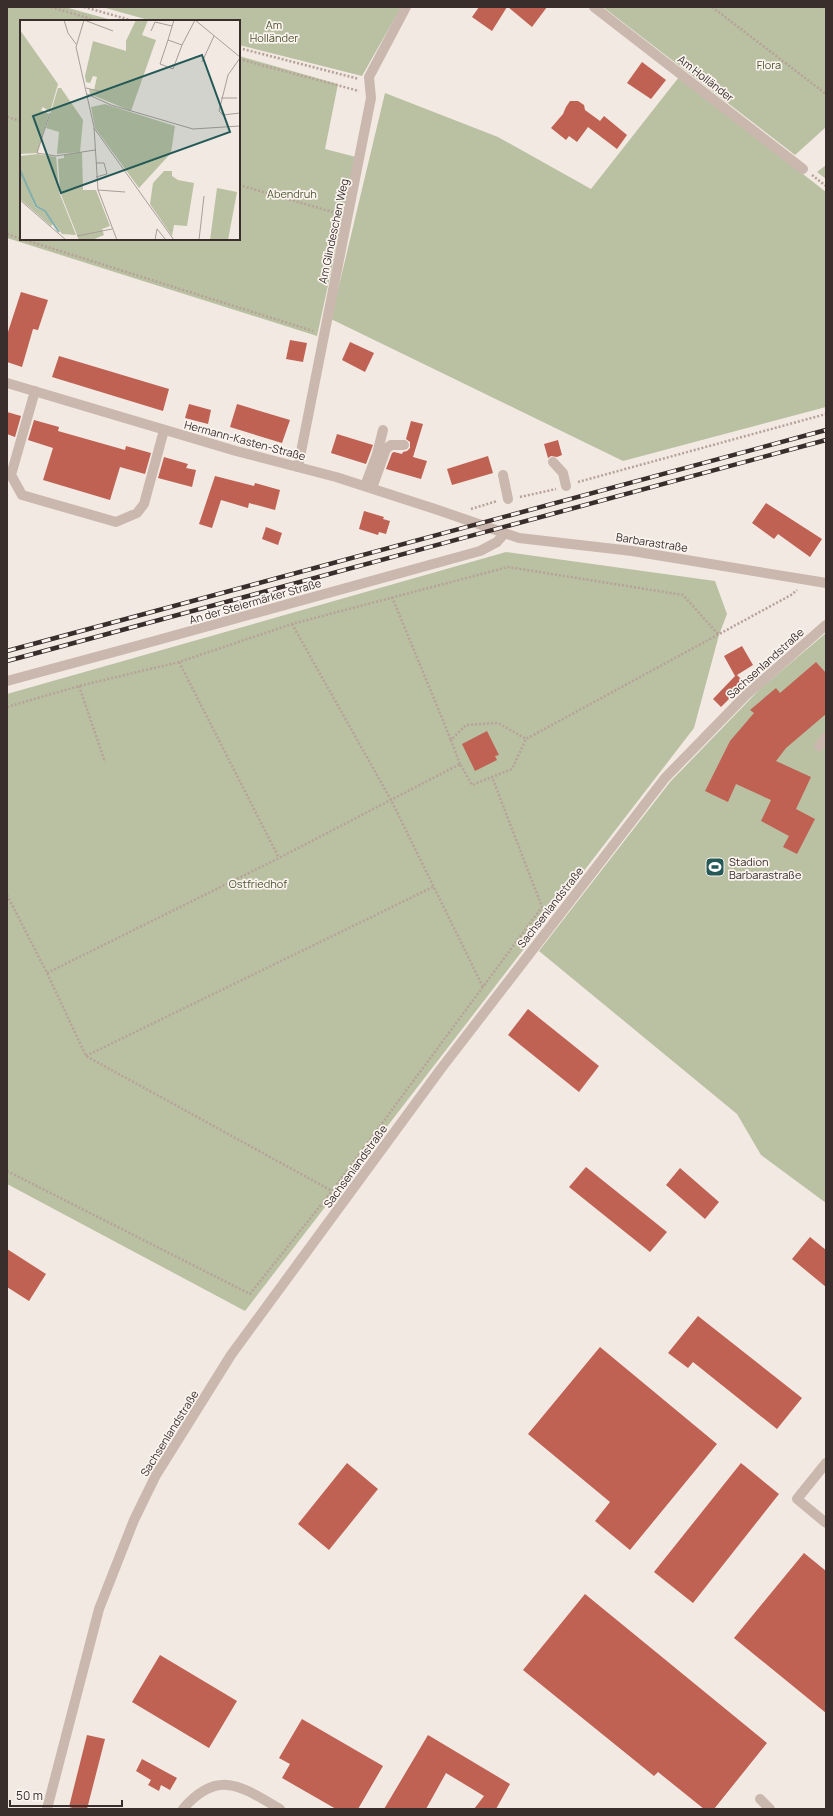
<svg xmlns="http://www.w3.org/2000/svg" width="833" height="1816" viewBox="0 0 833 1816" font-family="Manrope,sans-serif">
<rect width="100%" height="100%" fill="#f2e9e2"/>
<!-- green -->
<g fill="#bac1a2">
<path d="M7 7H65L115 21H21V239H239V56L338 84 325 149 356 157 317 336 7 238Z"/>
<path d="M102 7H401L362 76 239 45V21H152Z"/>
<path d="M603 7H826V127L795 155Z"/>
<path d="M679 77 826 192V407L623 461 331 319 385 93 498 137 591 189Z"/>
<path d="M826 165V179L817 172Z"/>
<path d="M506 552 715 581 727 614 719 635 694 728 245 1311 7 1184V694Z"/>
<path d="M826 633V1203L761 1155 737 1114 539 951 670 782 760 689Z"/>
</g>
<!-- building -->
<g fill="#bf6153">
<path d="M479 7H507L492 31 472 17Z"/>
<path d="M508 7H547L532 27Z"/>
<path d="M642 62 666 80 651 99 627 83Z"/>
<path d="M570 101H578L584 105 585 110 600 121 604 116 627 135 617 149 588 127 577 142 569 136 566 140 551 128 563 114 566 107Z"/>
<path d="M21 292 48 300 38 330 33 329 22 367 7 362V335Z"/>
<path d="M290 340 307 343 303 362 286 359Z"/>
<path d="M350 342 374 353 365 372 342 360Z"/>
<path d="M59 356 169 389 163 411 52 377Z"/>
<path d="M189 404 211 410 208 424 185 418Z"/>
<path d="M237 404 290 420 282 443 230 427Z"/>
<path d="M7 412 21 416 15 437 7 434Z"/>
<path d="M34 420 59 427 58 431 125 450 126 446 151 453 145 474 120 467 110 500 43 480 53 448 28 440Z"/>
<path d="M411 421 423 424 413 457 427 461 421 479 386 469 392 453 394 452 402 454 403 452 407 451 410 448V442L406 439Z"/>
<path d="M337 434 373 445 366 464 331 453Z"/>
<path d="M558 440 562 455 557 457 551 456 548 458 544 444Z"/>
<path d="M488 456 493 473 452 485 447 469Z"/>
<path d="M164 457 188 464 186 468 196 470 192 487 158 478Z"/>
<path d="M215 476 254 486 255 483 280 490 275 510 249 503 248 508 221 500 212 528 199 524Z"/>
<path d="M766 503 822 539 810 557 778 534 774 539 752 523Z"/>
<path d="M364 511 384 517 383 519 390 521 386 534 379 532 378 535 359 529Z"/>
<path d="M266 527 282 533 278 545 262 539Z"/>
<path d="M742 646 753 665 737 675 745 683 721 707 713 699 736 675 735 676 724 656Z"/>
<path d="M816 662 826 673V714L786 748 776 761 811 777 796 809 815 819 797 854 783 847 789 836 761 821 771 800 736 784 728 802 705 791 730 741 754 713 750 710 776 688 780 693Z"/>
<path d="M487 731 499 755 495 756 497 760 475 771 462 744Z"/>
<path d="M528 1009 599 1066 579 1092 508 1035Z"/>
<path d="M586 1167 667 1232 650 1252 569 1187Z"/>
<path d="M680 1168 719 1202 705 1219 666 1185Z"/>
<path d="M810 1237 826 1250V1287L792 1259Z"/>
<path d="M7 1249 46 1274 29 1301 7 1287Z"/>
<path d="M698 1316 802 1398 777 1429 693 1362 688 1368 668 1353Z"/>
<path d="M600 1347 717 1444 630 1550 595 1521 610 1502 528 1434Z"/>
<path d="M347 1463 378 1489 329 1550 298 1524Z"/>
<path d="M741 1463 779 1494 693 1603 654 1572Z"/>
<path d="M804 1553 826 1571V1713L734 1638Z"/>
<path d="M585 1594 767 1743 714 1809H704L658 1772 654 1776 523 1670Z"/>
<path d="M160 1655 237 1701 209 1748 132 1702Z"/>
<path d="M302 1719 383 1766 358 1809H336L282 1778 290 1764 279 1758Z"/>
<path d="M87 1735 105 1739 87 1809H76L69 1807Z"/>
<path d="M428 1735 510 1784 496 1809H474L484 1796 446 1773 426 1809H384Z"/>
<path d="M142 1759 177 1778 170 1790 161 1785 159 1791 148 1785 151 1780 136 1771Z"/>
</g>
<g fill="none" stroke-linecap="round" stroke-linejoin="round">
<!-- path -->
<g stroke="#b6a298" stroke-width="2.5" stroke-dasharray="2 2" stroke-linecap="butt">
<path d="M51 7 98 21"/>
<path d="M84 7 134 21"/>
<path d="M712 7 826 94"/>
<path d="M239 48 359 79"/>
<path d="M239 59 359 91"/>
<path d="M7 117 21 121"/>
<path d="M812 175 826 186"/>
<path d="M239 185 336 213"/>
<path d="M7 234 21 239"/>
<path d="M22 239 313 331"/>
<path d="M578 482 826 414"/>
<path d="M520 497 556 489"/>
<path d="M471 509 497 501"/>
<path d="M392 597 451 740"/>
<path d="M292 624 391 800 483 987"/>
<path d="M179 662 279 858"/>
<path d="M79 686 105 762"/>
<path d="M7 707 79 686 179 662 292 624 508 567 683 595 719 635"/>
<path d="M460 764 451 740 466 725 498 723 526 739"/>
<path d="M7 895 47 973 86 1056 332 1191"/>
<path d="M47 973 279 858 460 764 472 785 512 769 526 739 791 595 797 590"/>
<path d="M86 1056 433 887"/>
<path d="M7 1171 250 1294 332 1191 542 907 492 777"/>
</g>
<!-- minor -->
<g stroke="#cab8ae" stroke-width="10">
<path d="M594 7 803 169"/>
<path d="M7 383 236 451 336 477 435 509 519 538 632 551 826 583"/>
<path d="M35 391 11 475 22 495 116 522 137 513 144 504 164 430"/>
<path d="M553 462 563 473 566 486"/>
<path d="M298 467 371 98 369 77 406 7"/>
<path d="M503 475 508 499"/>
<path d="M365 486 377 454 383 430"/>
<path d="M372 488 386 449 391 445H404"/>
<path d="M7 681C165 639 322 594 480 551L497 542 504 534"/>
<path d="M819 746 826 737"/>
<path d="M826 1463 797 1499 826 1523"/>
<path d="M760 1799 770 1809"/>
<path d="M47 1809 99 1609 134 1520 156 1475 231 1355 440 1070 665 778 746 695 826 625"/>
<path d="M183 1809C218 1768 242 1787 280 1809"/>
</g>
<!-- rail casing -->
<g stroke="#392e2c" stroke-width="4.5">
<g id="rail">
<path d="M7 651 826 430"/>
<path d="M7 661 826 440"/>
</g>
</g>
<!-- rail -->
<use href="#rail" stroke="#faf3ee" stroke-width="3" stroke-dasharray="9" stroke-linecap="butt"/>
</g>
<!-- icons -->
<defs>
<g id="stadium-square" transform="scale(1)"><rect x="-9" y="-9" width="18" height="18" rx="4" fill="#235957" stroke="#faf3ee"/><path d="M0-5a6.5 5 0 1 0 0 10a6.5 5 0 1 0 0-10ZM-3.5-1.8h7v3.6h-7Z" fill="#fff"/></g>
</defs>
<g fill-rule="evenodd">
<use href="#stadium-square" x="715" y="867"/>
</g>
<g text-anchor="middle" dominant-baseline="central" stroke-width="3.5" stroke-linejoin="round" paint-order="stroke">
<!-- park labels -->
<g font-size="11" fill="#4d5631" stroke="#faf3ee">
<text x="274" y="24">Am<tspan x="274" dy="13">Holländer</tspan></text>
<text x="769" y="64">Flora</text>
<text x="292" y="193">Abendruh</text>
<text x="258" y="883">Ostfriedhof</text>
</g>
<!-- street labels -->
<g font-size="11" fill="#392e2c" stroke="#faf3ee">
<text transform="translate(706 78) rotate(38)">Am Holländer</text>
<text transform="translate(333 231) rotate(-78)">Am Glindeschen Weg</text>
<text transform="translate(245 440) rotate(15)">Hermann-Kasten-Straße</text>
<text transform="translate(652 542) rotate(9)">Barbarastraße</text>
<text transform="translate(255 601) rotate(-16)">An der Steiermärker Straße</text>
<text transform="translate(765 663) rotate(-42)">Sachsenlandstraße</text>
<text transform="translate(550 907) rotate(-52)">Sachsenlandstraße</text>
<text transform="translate(355 1166) rotate(-54)">Sachsenlandstraße</text>
<text transform="translate(169 1433) rotate(-58)">Sachsenlandstraße</text>
</g>
<!-- poi labels -->
<g font-size="11" fill="#392e2c" stroke="#faf3ee" text-anchor="start">
<text x="729" y="861">Stadion<tspan x="729" dy="13">Barbarastraße</tspan></text>
</g>
</g>
<!-- overview -->
<g transform="translate(20 20)">
<rect width="220" height="220" fill="#f2e9e2"/>
<path d="M116 0H128L122 15 136 20 111 91 70 74 69 69 74 70 77 57 73 56 70 63 66 62 65 56 73 21 106 31V21ZM0 10 38 64 30 92 23 87 21 90 29 94 17 133 0 134ZM38 68H41L63 100 60 132 37 134 39 112 26 108ZM85 84 155 106 151 133 119 168 75 108 71 87ZM62 132 63 170H76L90 206 82 209 84 215 72 220H59L40 172 38 139 44 138V135ZM17 134 36 137 39 172 56 215 42 214 25 190 16 185 3 157 15 187 24 191 33 204 31 206 0 179V136ZM144 151H152V156L158 160 174 163 167 206 154 205 152 216 130 184 133 163ZM197 168 217 172 208 220H190Z" fill="#bac1a2"/>
<path fill="none" stroke="#82aeab" stroke-width="2" d="M0 150 16 186 25 191 39 212"/>
<path fill="none" stroke="#a89e99" stroke-width="1" d="M44 0 48 13 56 24M64 0 56 27 74 107 78 170 97 220M64 0 93 11M175 0 220 37M131 11 135 2 152 6M148 20 154 0M162 25 148 20 140 44 153 49 162 25 175 0M220 38 208 55 199 91 203 95 220 93M182 42 194 16M66 68 83 72M67 74 91 85 173 109 220 106M201 78H217M30 93 17 133 36 136 75 130M74 108 154 220M76 143H84L87 154 76 157M78 170 105 172M0 180 46 220M57 216 92 209M135 220 137 209 146 220M179 220 184 176"/>
<path fill="#235957" fill-opacity="0.15" stroke="#235957" stroke-width="2" d="M182 35 210 112 41 173 13 96Z"/>
<rect width="220" height="220" fill="none" stroke="#392e2c" stroke-width="2"/>
</g>
<!-- border -->
<rect width="833" height="1816" fill="none" stroke="#392e2c" stroke-width="16"/>
<!-- scale -->
<path d="M10 1800v6h112v-6" fill="none" stroke="#392e2c" stroke-width="2"/>
<text x="16" y="1800" font-size="12" fill="#392e2c" stroke="#faf3ee" stroke-width="3" paint-order="stroke">50 m</text>
</svg>
